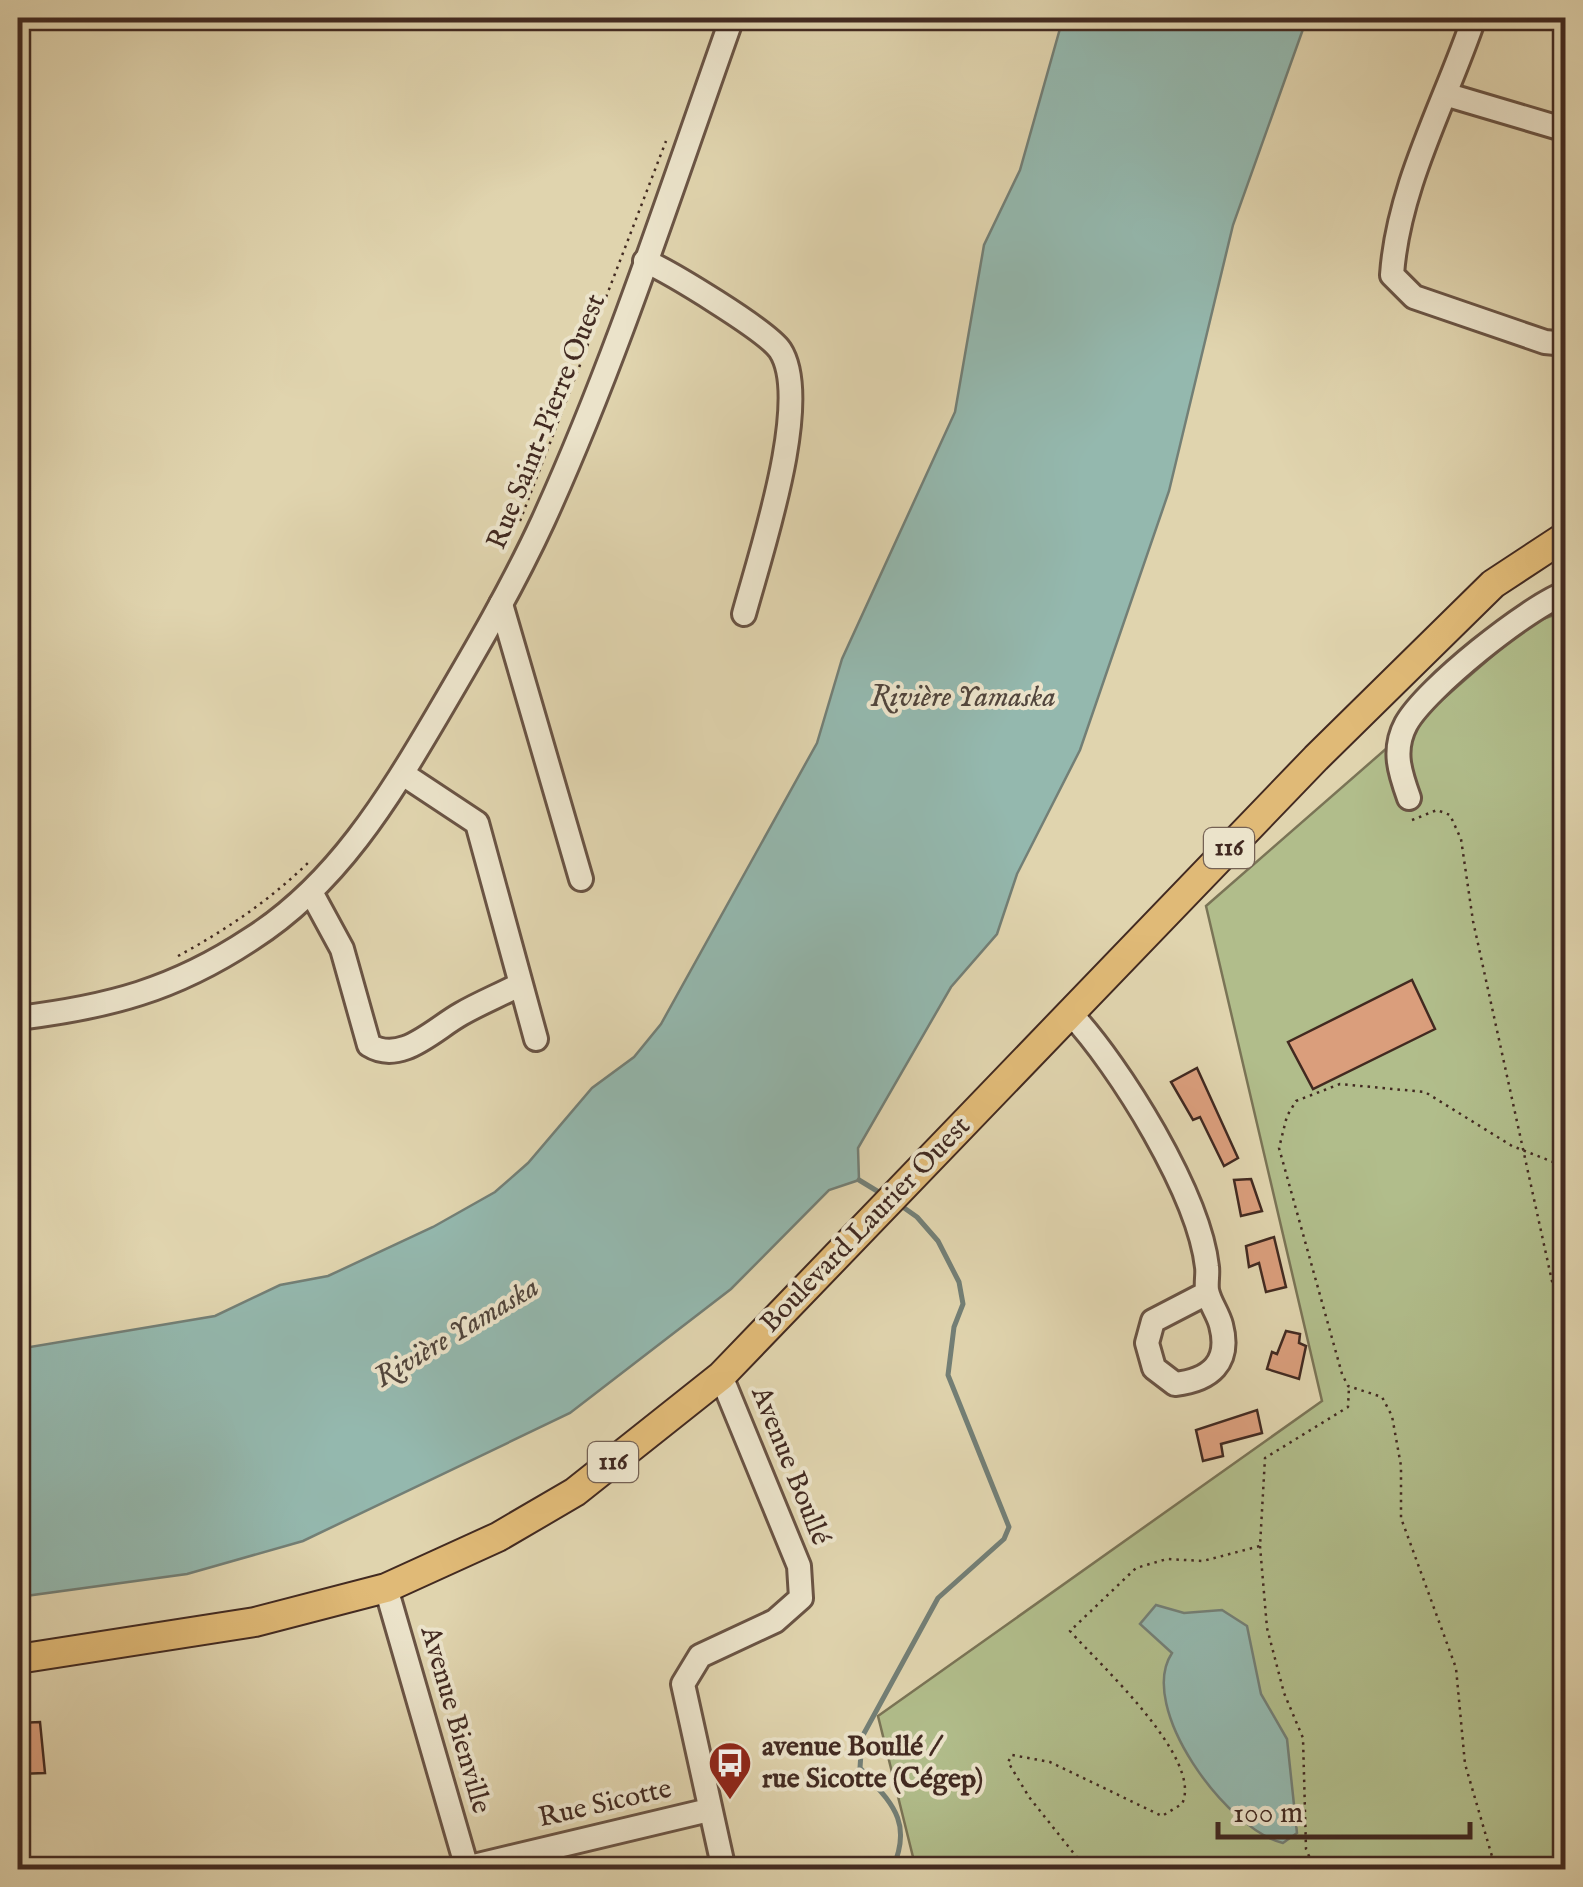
<svg xmlns="http://www.w3.org/2000/svg" width="1583" height="1887" viewBox="0 0 1583 1887" font-family="'IM FELL English',serif">
<rect width="100%" height="100%" fill="#e0d4ae"/>
<filter id="stains"><feTurbulence type="fractalNoise" baseFrequency=".002" numOctaves="4"/><feColorMatrix values="0 0 0 0 .2 0 0 0 0 .09 0 0 0 0 .02 0 0 0 .5 -.17"/></filter>
<radialGradient id="worn" r=".72"><stop offset=".6" stop-color="#630" stop-opacity="0"/><stop offset="1" stop-color="#630" stop-opacity=".3"/></radialGradient>
<!-- green -->
<path fill="#b1bd8b" stroke="#7a7456" stroke-width="2.5" d="M1565 611V1869H916L878 1716 1322 1401 1206 906 1529 624Z"/>
<!-- water -->
<g fill="#94b8ae" stroke="#737f76" stroke-width="2.5">
<path d="M1063 18H1307L1233 225 1169 491 1080 750 1017 874 997 934 951 987 858 1148 859 1180 829 1190 731 1289 570 1413 303 1541 187 1574 18 1597V1349L215 1316 280 1285 328 1276 433 1227 495 1192 528 1163 592 1088 634 1057 661 1024 817 743 842 659 955 412 984 245 1020 170Z"/>
<path d="M1156 1605 1184 1613 1222 1610 1247 1626 1261 1694 1287 1739 1297 1833 1283 1843C1227 1830 1136 1707 1172 1653L1140 1624Z"/>
</g>
<g fill="none" stroke-linecap="round" stroke-linejoin="round">
<!-- stream -->
<g stroke="#737f76" stroke-width="5">
<path d="M859 1180 882 1194"/>
<path d="M892 1870C914 1821 891 1803 860 1768L862 1737 938 1598 1004 1539 1009 1527 948 1375 954 1327 963 1304 959 1282 938 1241 917 1217 900 1205"/>
</g>
</g>
<!-- building -->
<g fill="#da9e7c" stroke="#422a21" stroke-width="2.5">
<path d="M1412 980 1435 1029 1313 1089 1288 1042Z"/>
<path d="M1197 1068 1238 1158 1224 1166 1200 1117 1193 1120 1171 1082Z"/>
<path d="M1251 1179 1262 1211 1241 1216 1234 1180Z"/>
<path d="M1274 1237 1286 1287 1266 1292 1259 1263 1249 1267 1246 1246Z"/>
<path d="M1286 1331 1300 1334 1299 1343 1306 1346 1299 1379 1267 1369 1272 1352 1277 1354Z"/>
<path d="M1257 1410 1262 1433 1221 1444 1223 1456 1203 1461 1196 1430Z"/>
<path d="M40 1722 45 1773 18 1774V1723Z"/>
</g>
<g fill="none" stroke-linecap="round" stroke-linejoin="round">
<!-- minor casing -->
<g stroke="#6a5444" stroke-width="28">
<g id="minor">
<path d="M1474 18C1446 101 1398 186 1392 275L1414 297 1545 342 1566 344"/>
<path d="M1448 95 1566 130"/>
<path d="M645 261C670 272 766 330 780 350 813 400 759 558 744 614"/>
<path d="M501 604 581 879"/>
<path d="M403 774 477 823 536 1039"/>
<path d="M1409 798C1400 773 1392 750 1406 724 1425 689 1529 606 1566 593"/>
<path d="M311 892 342 949 369 1045C401 1065 434 1029 461 1014 480 1003 500 995 519 985"/>
<path d="M1070 1013C1120 1066 1199 1194 1207 1267 1208 1274 1206 1282 1207 1290 1209 1302 1218 1313 1221 1325 1231 1363 1210 1380 1175 1384L1154 1368 1147 1343 1153 1321 1207 1293"/>
<path d="M18 1018C108 1007 174 990 251 939 336 885 388 799 438 714 475 651 512 588 543 521 617 359 672 186 732 18"/>
<path d="M721 1376 799 1566 801 1598 775 1621 700 1656 683 1684 724 1870"/>
<path d="M386 1588 467 1868"/>
<path d="M457 1870 709 1810"/>
</g>
</g>
<!-- major casing -->
<g stroke="#422a21" stroke-width="32">
<path id="major" d="M18 1659 255 1622 386 1588 498 1537 575 1492 721 1376 1316 758 1493 584 1566 536"/>
</g>
<!-- path -->
<g stroke="#422a21" stroke-width="2.5" stroke-dasharray="2.5 5" stroke-linecap="butt">
<path d="M520 521 666 141"/>
<path d="M1412 820 1437 810 1450 815 1461 839 1473 921 1566 1345"/>
<path d="M178 956C226 930 270 900 309 862"/>
<path d="M1260 1546 1267 1628 1284 1693 1303 1738 1306 1849 1315 1870"/>
<path d="M1087 1870 1029 1797 1008 1762 1012 1755 1050 1762 1162 1816 1182 1804C1204 1759 1099 1664 1070 1631L1136 1568 1167 1559 1203 1561 1260 1546 1265 1458 1348 1407 1349 1387"/>
<path d="M1496 1870 1465 1764 1456 1668 1401 1518V1466L1392 1416 1382 1397 1348 1386 1342 1374 1279 1148 1287 1116 1296 1101 1340 1084 1425 1092 1512 1146 1566 1167"/>
</g>
<!-- minor -->
<use href="#minor" stroke="#ebe3ca" stroke-width="22"/>
<!-- major -->
<use href="#major" stroke="#e0ba77" stroke-width="28"/>
</g>
<!-- icons -->
<defs>
<g id="bus-pin" transform="scale(2.25)"><path d="M0 17L-7.5 6A9.5 9.5 0 1 1 7.5 6Z" fill="#8f2418" stroke="#ebe3ca"/><path d="M-5-6H5V4H4V6H2V4H-2V6H-4V4H-5ZM-3.5-4V0h7V-4ZM-3.5 1.2v1.5H-2V1.2ZM2 1.2v1.5H3.5V1.2Z" fill="#fff"/></g>
</defs>
<g fill-rule="evenodd">
<use href="#bus-pin" x="730" y="1763"/>
</g>
<g text-anchor="middle" dominant-baseline="central" stroke-width="8" stroke-linejoin="round" paint-order="stroke">
<!-- shield labels -->
<g fill="#ebe3ca" stroke="#756254" stroke-width="2.5">
<rect x="1204" y="828" width="50" height="40" rx="8"/>
<rect x="588" y="1442" width="50" height="40" rx="8"/>
</g>
<g font-size="25" font-weight="bold" fill="#422a21">
<text x="1229" y="848">116</text>
<text x="613" y="1462">116</text>
</g>
<!-- street labels -->
<g font-size="28" fill="#422a21" stroke="#ebe3ca">
<text transform="translate(547 422) rotate(-68)">Rue Saint-Pierre Ouest</text>
<text transform="translate(866 1225) rotate(-46)">Boulevard Laurier Ouest</text>
<text transform="translate(790 1466) rotate(68)">Avenue Boullé</text>
<text transform="translate(455 1720) rotate(74)">Avenue Bienville</text>
<text transform="translate(605 1804) rotate(-13)">Rue Sicotte</text>
</g>
<!-- poi labels -->
<g font-size="28" font-weight="bold" fill="#422a21" stroke="#ebe3ca" text-anchor="start">
<text x="762" y="1747">avenue Boullé /<tspan x="762" dy="32">rue Sicotte (Cégep)</tspan></text>
</g>
<!-- water labels -->
<g font-size="30" font-style="italic" fill="#52463d" stroke="#ebe3ca">
<text x="963" y="698">Rivière Yamaska</text>
<text transform="translate(457 1333) rotate(-31)">Rivière Yamaska</text>
</g>
</g>
<!-- margin -->
<rect width="1583" height="1887" fill="none" stroke="#e0d4ae" stroke-width="60"/>
<rect x="20" y="20" width="1543" height="1847" fill="none" stroke="#422a21" stroke-width="5"/>
<rect x="30" y="30" width="1523" height="1827" fill="none" stroke="#422a21" stroke-width="2.5"/>
<!-- scale -->
<path d="M1218 1822v15h252v-15" fill="none" stroke="#422a21" stroke-width="5"/>
<text x="1233" y="1822" font-size="30" fill="#422a21" stroke="#ebe3ca" stroke-width="8" paint-order="stroke">100 m</text>
<rect width="100%" height="100%" filter="url(#stains)"/>
<rect width="100%" height="100%" fill="url(#worn)"/>
</svg>
